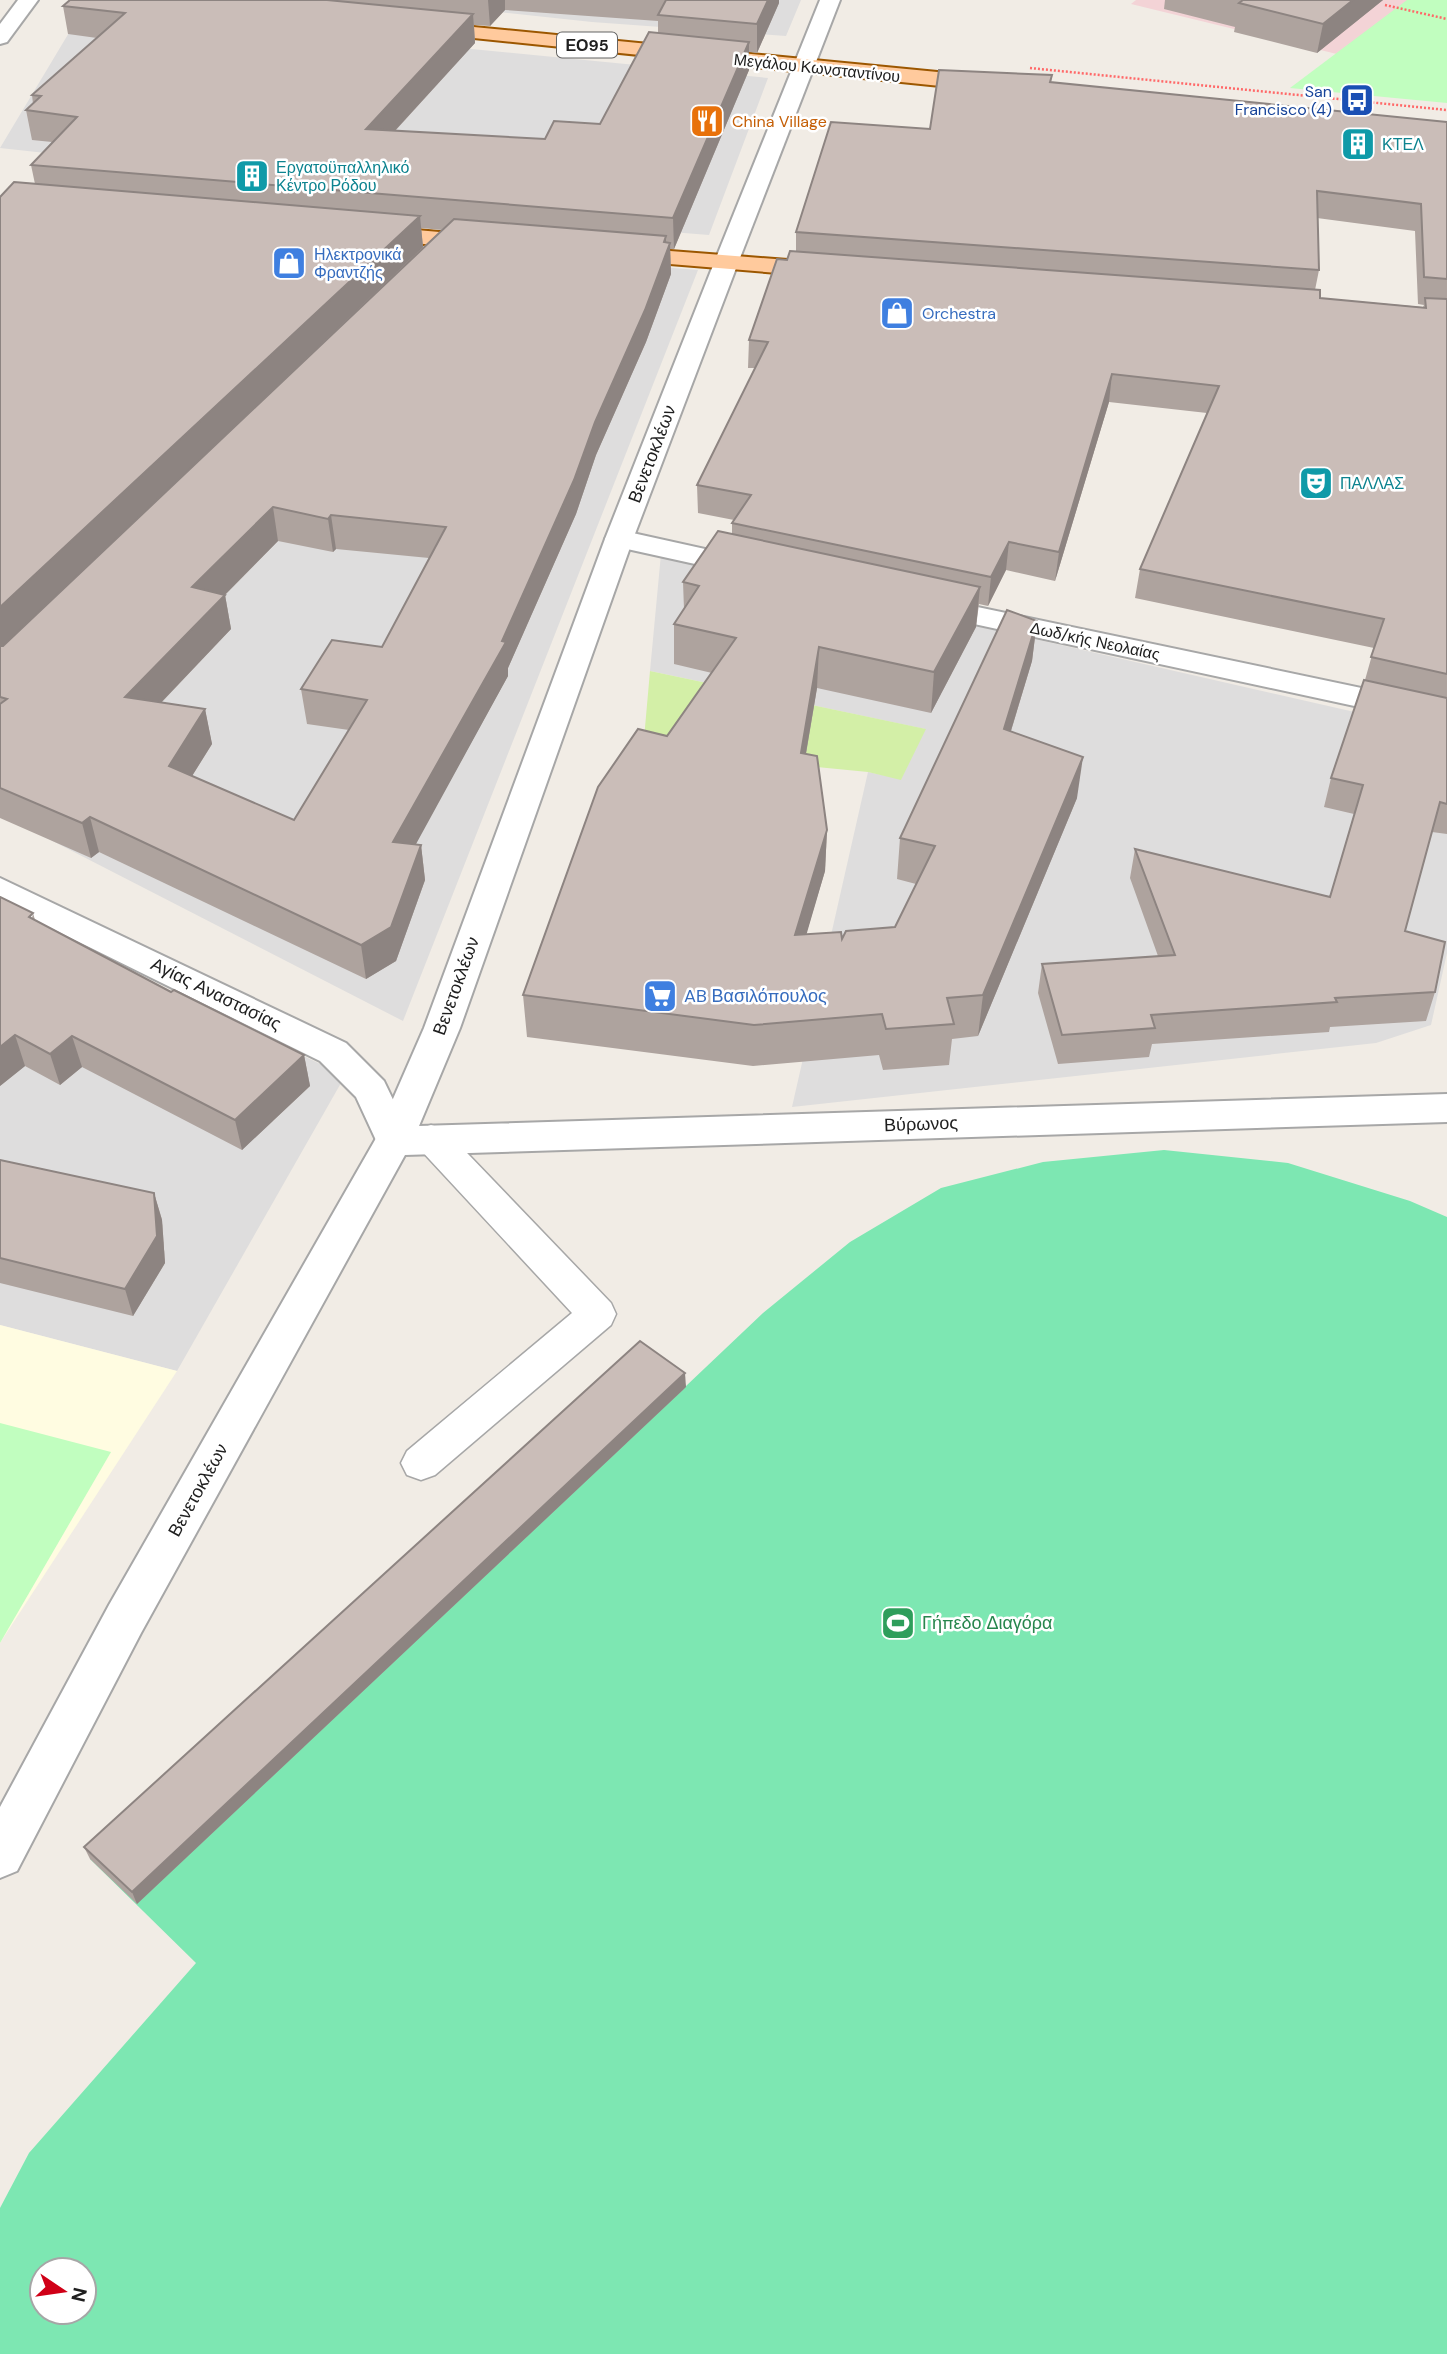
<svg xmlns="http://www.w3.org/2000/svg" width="1447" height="2354" viewBox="0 0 1447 2354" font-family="'DM Sans',sans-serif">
<rect width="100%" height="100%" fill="#f1ece5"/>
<!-- residential -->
<g fill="#dedddd">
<path d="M384 0H801L786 36 592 22Z"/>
<path d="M82 11 768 78 709 235 43 182 64 155 0 148Z"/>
<path d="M464 251 698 270 403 1021 0 814V724Z"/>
<path d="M661 554 1447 733V953L1431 1025 1376 1043 792 1107 868 772 901 779 925 729 650 671Z"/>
<path d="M0 909 345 1076 177 1371 0 1325Z"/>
</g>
<!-- commercial -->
<path fill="#f3d3d6" d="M1136 0H1411L1341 55 1131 4Z"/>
<!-- education -->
<path fill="#fffce1" d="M0 1325 177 1371 0 1643Z"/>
<!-- grass -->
<path fill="#d3efa7" d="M650 671 926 729 901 780 868 772 643 750Z"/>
<!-- park -->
<g fill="#c1febf">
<path d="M1407 0H1447V103L1290 88Z"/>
<path d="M0 1423 111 1452 0 1643Z"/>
</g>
<!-- pitch -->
<path fill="#7de7b2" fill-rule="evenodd" d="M1164 1150 1288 1163 1410 1201 1447 1217V2354H0V2208L29 2153 196 1963 90 1859 641 1355 686 1386 763 1313 850 1242 941 1188 1043 1162ZM42 2270H84V2312H42Z"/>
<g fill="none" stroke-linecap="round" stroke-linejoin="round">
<!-- service casing -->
<g stroke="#a7a7a7" stroke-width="3">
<path id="service" d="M431 1125 444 1129 611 1303 616 1314 611 1325 435 1475 421 1480 407 1475 401 1463 407 1451 572 1313 418 1147 413 1138 418 1129Z"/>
</g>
<!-- minor casing -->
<g stroke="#a7a7a7" stroke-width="4">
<g id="minor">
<path d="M820 0H840L738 263 735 268H717L714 263Z"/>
<path d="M619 530 764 562 769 568 764 574 754 577 609 545 605 539 609 533Z"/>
<path d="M925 596 1447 706V726L914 611 910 605 914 599Z"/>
<path d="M0 878 346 1043 384 1081 413 1141 407 1151 394 1155 381 1151 356 1097 320 1061 0 903Z"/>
</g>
</g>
<!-- tertiary casing -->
<g stroke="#a7a7a7" stroke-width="4">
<g id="tertiary">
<path d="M18 0H38L7 42 0 44V24Z"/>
<path d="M726 256 735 258 738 263 633 539 460 1028 419 1126 1447 1094V1122L405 1155 141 1633 17 1871 0 1878V1807L109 1605 375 1140 424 1028 605 539 714 263 717 258Z"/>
</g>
</g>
<!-- primary casing -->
<g stroke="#9c5700" stroke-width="4">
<g id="primary">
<path d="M422 22 989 77 1000 84 989 91 415 32 412 28 415 24Z"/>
<path d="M371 226 485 236 494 238 497 243 494 248 485 250 363 238 359 233 363 228Z"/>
<path d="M618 247 827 263 836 265 839 270 836 275 827 277 609 259 606 254 609 249Z"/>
</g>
</g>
<!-- path -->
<g stroke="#ff6969" stroke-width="2.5" stroke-dasharray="2 2" stroke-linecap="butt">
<path d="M1385 5 1447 19"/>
<path d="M1030 68 1447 110"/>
</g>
<!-- service -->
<use href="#service" fill="#fff" fill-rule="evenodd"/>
<!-- minor -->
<use href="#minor" fill="#fff" fill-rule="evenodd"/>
<!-- tertiary -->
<use href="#tertiary" fill="#fff" fill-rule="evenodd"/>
<!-- primary -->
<use href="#primary" fill="#ffca9d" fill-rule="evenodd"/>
</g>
<!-- wall -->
<g fill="#aea39e" fill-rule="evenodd">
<path d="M70 0H779V3L757 53 749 52V70L674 249H670L671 274 646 342 596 455 576 514 508 668V676L415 844 421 845 425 880 396 961 366 979 99 852 91 858 0 818V197L35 184 31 165 52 142 32 140 26 110 33 104 32 95 97 38 68 34 63 6ZM505 10 658 21V33L600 124 545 139 395 131 475 43 474 25 490 26ZM421 228 442 230 423 247ZM278 541 333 552 336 549 429 558 382 647 301 689 307 724 349 730 294 820 192 776 212 744 205 709 161 703 231 629 225 595Z"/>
<path d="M1165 0H1383L1317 53 1234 32 1235 27 1164 9Z"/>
<path d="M1052 75 1051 83 1447 122V834L1432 832 1405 931 1435 992 1426 1021 1330 1027 1329 1032 1152 1044 1149 1057 1058 1064 1038 993 1042 964 1158 956 1130 878 1135 849 1330 897 1354 814 1324 807 1331 778 1365 680 1374 648 1135 598 1140 569 1207 413 1109 402 1055 581 1006 570 988 606 979 604 976 627 931 713 817 688 806 754 827 830 825 871 806 934 842 939 895 927 916 884 897 879 900 838 1037 621 1032 661 1011 731 1077 798 978 1036 952 1039 949 1065 883 1070 879 1055 753 1066 527 1037 523 995 667 736 712 673 674 664V624L684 609 683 582 732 534V523L734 520 698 513 697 485 755 368H748L749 340 787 260 796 251V232L930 129ZM1317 218 1415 231 1418 304 1424 305 1423 307 1320 298 1315 290 1319 270Z"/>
<path d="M33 913 35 920 171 992 304 1055 310 1086 242 1150 82 1067 60 1085 25 1066 0 1086Z"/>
<path d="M0 1160 154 1193 162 1220 165 1263 133 1316 0 1283Z"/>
<path d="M686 1387 137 1904 90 1859 84 1847Z"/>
</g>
<!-- shaded-wall -->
<g fill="#8d8481">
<path d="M488 0H505V10L490 26Z"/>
<path d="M768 0H779V3L757 53V24Z"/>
<path d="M1353 0H1383L1317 53 1323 24Z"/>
<path d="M473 14 475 43 369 159 366 129Z"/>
<path d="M749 42V70L674 249 673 218Z"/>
<path d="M420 216 423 247 0 650V607Z"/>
<path d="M666 236V253L670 243 671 274 646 342 596 455 576 514 508 668V676L398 877 393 842 502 641 595 422Z"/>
<path d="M1112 374 1109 402 1055 581 1059 552Z"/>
<path d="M273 507 278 541 199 621 192 587Z"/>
<path d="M331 515 336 549 333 552 328 519Z"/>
<path d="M1009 542 1006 570 988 606 991 577Z"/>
<path d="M980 587 976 627 931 713 934 672Z"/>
<path d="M225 595 231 629 133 732 125 697Z"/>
<path d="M1037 621 1032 661 999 770 1004 729Z"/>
<path d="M819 647 817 688 799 794 801 753Z"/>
<path d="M205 709 212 744 177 800 169 766Z"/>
<path d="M1083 757 1077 798 978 1036 983 995Z"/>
<path d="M90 817 99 852 91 858 82 823Z"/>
<path d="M827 830 825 871 794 977 795 935Z"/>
<path d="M421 845 425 880 396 961 366 979 361 945Z"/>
<path d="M15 1035 25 1066 0 1086V1047Z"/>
<path d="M72 1036 82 1067 60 1085 50 1054Z"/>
<path d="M304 1055 310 1086 242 1150 235 1120Z"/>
<path d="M154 1193 162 1220 165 1263 133 1316 125 1289Z"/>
<path d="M685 1373 686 1387 137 1904 132 1892Z"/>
</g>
<!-- building -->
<g fill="#cabdb8" stroke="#8d8481" stroke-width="2" fill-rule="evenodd">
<path d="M70 0H327L473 14 366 129 545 139 554 121 600 124 649 32 749 42 673 218 31 165 77 117 26 110 41 96 32 95 125 13 63 6Z"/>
<path d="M666 0H768L757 24 658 15Z"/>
<path d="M1243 0H1353L1323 24 1239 3Z"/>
<path d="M939 70 1052 75 1050 82 1447 122V279L1424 277 1421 204 1317 191 1319 270 796 232 831 122 930 129Z"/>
<path d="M14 182 420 216 0 607V197Z"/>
<path d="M454 219 666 236 664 242 670 243 645 310 595 422 574 480 502 641 506 642 393 842 421 845 391 927 361 945 90 817 82 823 0 788V704L7 699 0 697V646H3ZM273 507 328 519 331 515 446 527 382 647 332 640 301 689 367 700 294 820 169 766 205 709 125 697 225 595 192 587Z"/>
<path d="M790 251 1320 290V298L1426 308 1425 298 1447 299V674L1371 657 1384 619 1140 569 1219 386 1112 374 1059 552 1009 542 991 577 732 523 751 495 697 485 768 342 749 340 777 259 787 260Z"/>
<path d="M718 531 980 587 934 672 819 647 801 753 817 756 827 830 795 935 841 932 842 939 846 931 895 927 935 846 900 838 1007 610 1037 621 1004 729 1083 757 983 995 947 998 954 1024 886 1029 882 1014 754 1025 523 995 598 787 638 729 667 736 736 638 674 624 699 586 683 582Z"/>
<path d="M1364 680 1447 698V804L1440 802 1405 931 1445 942 1435 992 1335 998 1337 1002 1151 1015 1155 1028 1062 1035 1042 964 1175 955 1135 849 1330 897 1363 785 1331 778Z"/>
<path d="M0 897 33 913 29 917 171 992 174 990 304 1055 235 1120 72 1036 50 1054 15 1035 0 1047Z"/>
<path d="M0 1160 154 1193 157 1236 125 1289 0 1258Z"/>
<path d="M640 1341 685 1373 132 1892 84 1847Z"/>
</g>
<!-- icons -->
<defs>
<g id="bus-square" transform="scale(1.75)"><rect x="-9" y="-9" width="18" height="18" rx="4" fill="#1a4fb4" stroke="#fff"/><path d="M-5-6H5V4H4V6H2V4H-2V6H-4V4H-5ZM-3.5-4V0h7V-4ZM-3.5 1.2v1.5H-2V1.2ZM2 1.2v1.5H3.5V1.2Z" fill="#fff"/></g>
<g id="restaurant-square" transform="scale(1.75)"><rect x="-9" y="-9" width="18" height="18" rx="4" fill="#e8710a" stroke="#fff"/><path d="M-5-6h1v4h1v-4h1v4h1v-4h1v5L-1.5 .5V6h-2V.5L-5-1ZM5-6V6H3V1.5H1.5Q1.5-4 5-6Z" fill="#fff"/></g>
<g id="building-square" transform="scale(1.75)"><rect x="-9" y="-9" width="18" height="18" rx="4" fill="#0f9aa8" stroke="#fff"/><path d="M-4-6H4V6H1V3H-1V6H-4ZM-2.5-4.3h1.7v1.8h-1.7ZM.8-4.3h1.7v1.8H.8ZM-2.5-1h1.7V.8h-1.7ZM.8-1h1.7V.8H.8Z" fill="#fff"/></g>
<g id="shop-square" transform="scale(1.75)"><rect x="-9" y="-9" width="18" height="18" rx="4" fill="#3f7fe0" stroke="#fff"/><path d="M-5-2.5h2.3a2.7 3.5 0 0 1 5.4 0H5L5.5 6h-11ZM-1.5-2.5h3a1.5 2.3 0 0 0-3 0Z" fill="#fff"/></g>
<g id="theatre-square" transform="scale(1.75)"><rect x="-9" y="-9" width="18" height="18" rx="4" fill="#0f9aa8" stroke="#fff"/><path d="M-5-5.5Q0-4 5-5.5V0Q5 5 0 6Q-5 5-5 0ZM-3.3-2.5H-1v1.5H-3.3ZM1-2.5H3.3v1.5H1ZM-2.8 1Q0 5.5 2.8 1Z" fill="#fff"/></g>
<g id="supermarket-square" transform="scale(1.75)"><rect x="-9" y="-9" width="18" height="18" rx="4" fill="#3f7fe0" stroke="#fff"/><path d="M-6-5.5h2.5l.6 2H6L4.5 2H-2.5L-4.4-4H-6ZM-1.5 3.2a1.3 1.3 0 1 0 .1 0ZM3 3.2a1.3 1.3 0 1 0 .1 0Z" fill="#fff"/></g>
<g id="stadium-square" transform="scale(1.75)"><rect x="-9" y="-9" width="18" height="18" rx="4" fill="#2e9e5b" stroke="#fff"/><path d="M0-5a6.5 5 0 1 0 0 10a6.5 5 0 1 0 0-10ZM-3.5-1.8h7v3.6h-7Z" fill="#fff"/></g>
</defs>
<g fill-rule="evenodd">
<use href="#bus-square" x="1357" y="100"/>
<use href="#restaurant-square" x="707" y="121"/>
<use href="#building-square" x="1358" y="144"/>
<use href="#building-square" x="252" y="176"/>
<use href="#shop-square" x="289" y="263"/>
<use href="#shop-square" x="897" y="313"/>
<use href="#theatre-square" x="1316" y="483"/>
<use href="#supermarket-square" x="660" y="996"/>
<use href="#stadium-square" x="898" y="1623"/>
</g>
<g text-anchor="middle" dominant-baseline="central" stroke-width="5" stroke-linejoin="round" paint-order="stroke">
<!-- shield labels -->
<rect fill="#fff" stroke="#636363" stroke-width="2" x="557" y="32.5" width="60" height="25" rx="5"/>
<g font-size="16" font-weight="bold" fill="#202020">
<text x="587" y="45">ΕΟ95</text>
</g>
<!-- far-street labels -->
<g font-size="16" fill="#202020" stroke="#fff">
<text transform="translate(817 68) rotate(6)">Μεγάλου Κωνσταντίνου</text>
<text transform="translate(1095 641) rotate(12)">Δωδ/κής Νεολαίας</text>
</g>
<!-- far-transit labels -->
<g font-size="16" fill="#164399" stroke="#fff" text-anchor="end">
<text x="1332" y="91">San<tspan x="1332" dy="18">Francisco (4)</tspan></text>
</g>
<!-- far-food labels -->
<g font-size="16" fill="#c56008" stroke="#fff" text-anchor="start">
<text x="732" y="121">China Village</text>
</g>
<!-- far-culture labels -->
<g font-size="16" fill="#0d838f" stroke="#fff" text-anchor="start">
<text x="1382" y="144">ΚΤΕΛ</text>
<text x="276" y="167">Εργατοϋπαλληλικό<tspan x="276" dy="18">Κέντρο Ρόδου</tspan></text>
<text x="1340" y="483">ΠΑΛΛΑΣ</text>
</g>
<!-- far-shop labels -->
<g font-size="16" fill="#366cbe" stroke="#fff" text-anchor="start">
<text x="314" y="254">Ηλεκτρονικά<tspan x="314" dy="18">Φραντζής</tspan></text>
<text x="922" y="313">Orchestra</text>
</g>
<!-- street labels -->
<g font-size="18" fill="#202020" stroke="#fff">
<text transform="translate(652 454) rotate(-69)">Βενετοκλέων</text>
<text transform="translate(456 986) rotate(-70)">Βενετοκλέων</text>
<text transform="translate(216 994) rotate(26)">Αγίας Αναστασίας</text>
<text transform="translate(921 1124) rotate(-2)">Βύρωνος</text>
<text transform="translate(198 1490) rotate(-61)">Βενετοκλέων</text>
</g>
<!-- shop labels -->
<g font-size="18" fill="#366cbe" stroke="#fff" text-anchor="start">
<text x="684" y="996">AB Βασιλόπουλος</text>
</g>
<!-- leisure labels -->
<g font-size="18" fill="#27864d" stroke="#fff" text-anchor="start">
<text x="922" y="1623">Γήπεδο Διαγόρα</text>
</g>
</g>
<!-- north arrow -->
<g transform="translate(63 2291) rotate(103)"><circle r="33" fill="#ffffff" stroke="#a6a6a6" stroke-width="2"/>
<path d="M0-5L12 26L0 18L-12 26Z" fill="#d00017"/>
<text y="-10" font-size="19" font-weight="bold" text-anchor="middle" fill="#202020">N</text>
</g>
</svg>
